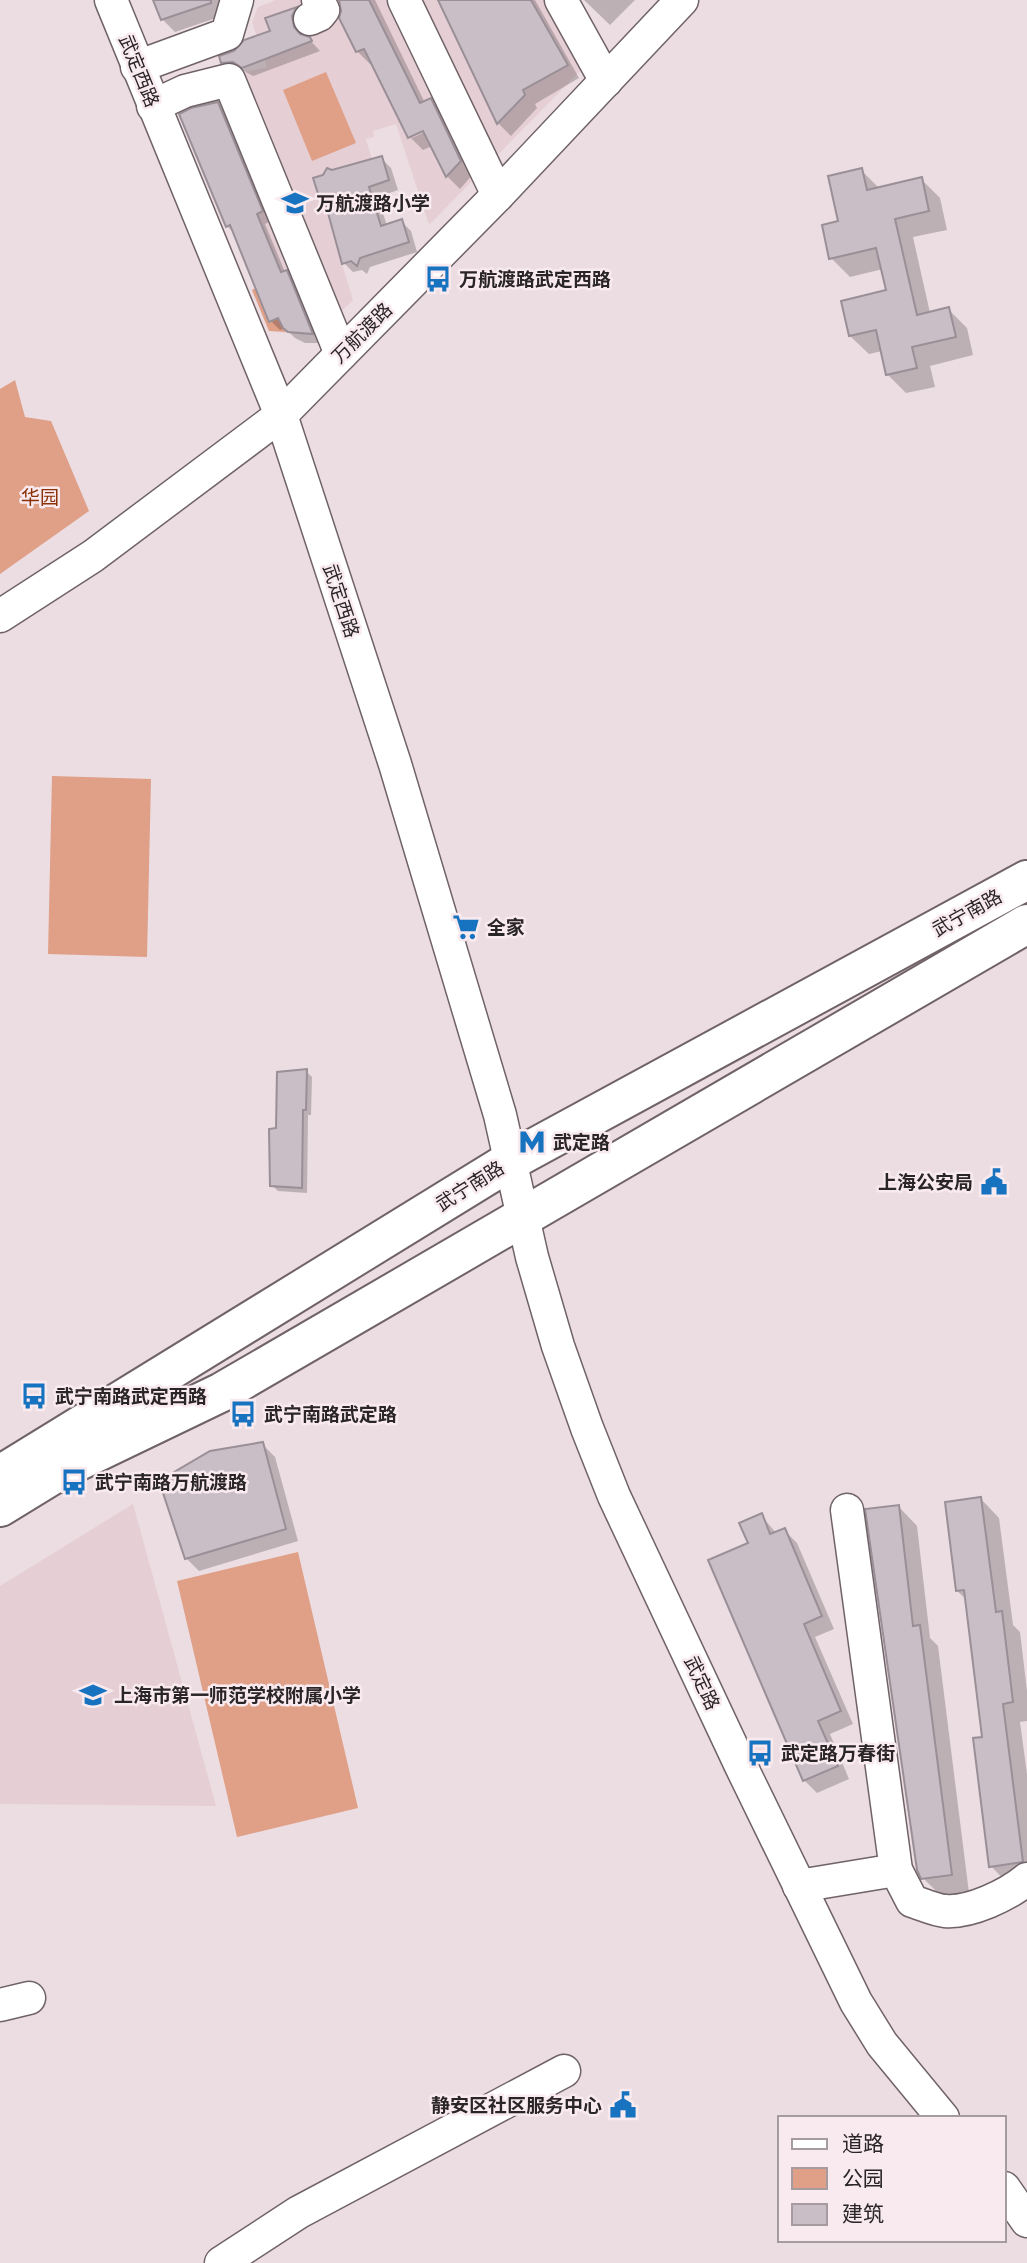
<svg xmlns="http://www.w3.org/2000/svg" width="1027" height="2263" viewBox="0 0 1027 2263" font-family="Figtree,'Noto Sans SC',sans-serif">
<rect width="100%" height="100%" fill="#ebdde1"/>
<!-- built -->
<g fill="#e5cfd5">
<path d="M276 0H550L586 65 429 225 396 124 373 131 374 137 366 139 372 159 382 156 389 180 369 187 381 225 402 219 409 242 361 258 359 262 354 263 350 261 342 264 353 300 325 327 310 335 269 331 252 290 255 288 230 225 226 227 170 92 183 86 267 67 252 22 258 7Z"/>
<path d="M133 1504 216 1806 0 1804V1586Z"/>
</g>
<!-- green -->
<g fill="#e09f87">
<path d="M326 72 356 143 312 161 283 90Z"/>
<path d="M256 288 278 318 283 328 288 332 269 331 252 290Z"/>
<path d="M15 380 25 417 51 421 89 511 0 574V389Z"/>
<path d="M52 776 151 779 147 957 48 954Z"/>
<path d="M298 1552 358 1808 237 1837 177 1581Z"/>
</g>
<!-- shadow -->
<g fill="#0003" fill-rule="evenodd">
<path d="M155 0H220L225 15 175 32 162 19Z"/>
<path d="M340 0H375L425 103 430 100 443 113 473 174 460 189 447 176 432 146 423 150 410 137 373 63 370 64 357 51ZM430 126 431 129 412 138V134Z"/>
<path d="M440 0H535L579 78 535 104 537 108 511 136 498 123Z"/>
<path d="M584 0H635L610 25Z"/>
<path d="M296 9 305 18 301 27 302 37 309 39 320 51 253 76 244 71 233 72 223 62 272 32 268 19Z"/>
<path d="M217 104 227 113 271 221 265 224 285 272 296 281 321 343H305L295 338 285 328 280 330 271 321 235 234 227 226Z"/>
<path d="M381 158 391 168 398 190 378 197 387 226 401 221 411 231 417 252 370 267 367 274 362 270 353 272 344 263 328 208 323 202 332 172Z"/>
<path d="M861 170 880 189 921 179 940 198 947 230 913 237 930 313 948 309 967 328 973 355 930 366 935 387 906 393 888 375 882 351 869 354 850 336 888 292 883 269 850 277 831 258 841 222Z"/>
<path d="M306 1071 312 1077 311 1115H308L307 1193 278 1191 272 1185 278 1130Z"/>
<path d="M262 1444 275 1457 298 1541 199 1571 186 1558Z"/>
<path d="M981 1499 999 1518 1013 1625 1020 1632 1027 1691V1721L1020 1722 1027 1774V1882L1009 1885 991 1866 984 1739 967 1600 957 1591Z"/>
<path d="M899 1507 917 1526 930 1638 938 1646 969 1893 942 1897 923 1878Z"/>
<path d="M761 1515 776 1533 784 1530 797 1543 834 1629 815 1637 853 1724 830 1734 849 1779 817 1793 804 1780 750 1544Z"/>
</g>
<!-- building -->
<g fill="#c9bec6" stroke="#9a8f96" stroke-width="2">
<path d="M153 0H211V3L161 20Z"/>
<path d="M339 0H369L420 103 431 98 461 161 446 177 423 131 408 138 364 49 356 52 339 18 341 11Z"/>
<path d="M438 0H531L568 65 523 90 525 95 497 124Z"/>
<path d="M297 7 292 16 294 27 300 34 310 37 312 41 242 68 233 62 221 63 219 56 234 51 244 40 270 31 265 18Z"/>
<path d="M218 102 263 211 257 214 281 272 287 270 313 334 288 332 283 328 278 318 269 322 230 225 226 227 179 114 191 108Z"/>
<path d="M382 156 389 180 369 187 381 226 402 219 409 242 360 258 357 266 351 261 342 264 325 202 321 203 313 178 323 175 327 168 332 170Z"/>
<path d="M862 168 867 190 922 177 929 211 895 219 917 315 949 307 956 337 912 347 917 368 886 375 876 330 849 336 841 301 886 290 876 248 829 259 822 225 838 221 828 176Z"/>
<path d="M307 1069 306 1110H303L302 1188 270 1186 269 1129 276 1128 277 1072Z"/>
<path d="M263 1442 286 1529 185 1559 159 1481 210 1451Z"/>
<path d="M981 1497 996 1612 1002 1611 1013 1702 1003 1704 1023 1862 989 1867 973 1738 982 1737 964 1590 956 1591 945 1502Z"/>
<path d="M899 1505 913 1626 920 1625 952 1875 921 1879 917 1870 865 1509Z"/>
<path d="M762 1513 770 1534 785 1528 822 1616 804 1624 841 1711 818 1721 838 1766 803 1781 708 1560 748 1543 739 1523Z"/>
</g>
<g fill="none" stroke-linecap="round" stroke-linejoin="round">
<!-- minor casing -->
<g stroke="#706367" stroke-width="35">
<g id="minor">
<path d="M111 0 281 415 395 764 500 1115 532 1257 558 1346 587 1428 614 1496 741 1766 856 2002 882 2044 943 2118"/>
<path d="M404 0 498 195"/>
<path d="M561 0 606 81"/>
<path d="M310 19 319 15 323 10 318 0"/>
<path d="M137 67 227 34 237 0"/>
<path d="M153 106 185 91 229 80 341 354"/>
<path d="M0 616 93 556 281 415 498 195 682 0"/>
<path d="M847 1510 896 1870 912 1901C922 1904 934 1910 945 1911 970 1913 1008 1895 1027 1879"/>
<path d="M799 1886 896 1870"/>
<path d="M0 2005 29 1998"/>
<path d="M1004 2188 1027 2221"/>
<path d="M221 2263 299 2212 564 2071"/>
</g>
</g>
<!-- major casing -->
<g stroke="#706367" stroke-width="42">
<g id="major">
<path d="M0 1475 512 1160 1027 880"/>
<path d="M0 1507 62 1469 222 1392 1027 924"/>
</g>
</g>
<!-- minor -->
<use href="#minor" stroke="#fff" stroke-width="32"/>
<!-- major -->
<use href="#major" stroke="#fff" stroke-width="38"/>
</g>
<!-- icons -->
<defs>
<g id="school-bare" transform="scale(2.1)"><path d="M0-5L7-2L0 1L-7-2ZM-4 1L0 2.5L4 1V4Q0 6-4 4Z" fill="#1772bf" stroke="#f8eaee" stroke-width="2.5" paint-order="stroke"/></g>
<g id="bus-bare" transform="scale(2.1)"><path d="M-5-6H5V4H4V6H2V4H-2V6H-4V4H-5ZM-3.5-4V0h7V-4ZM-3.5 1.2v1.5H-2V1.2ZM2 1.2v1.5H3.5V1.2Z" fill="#1772bf" stroke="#f8eaee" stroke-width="2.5" paint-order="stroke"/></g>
<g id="supermarket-bare" transform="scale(2.1)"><path d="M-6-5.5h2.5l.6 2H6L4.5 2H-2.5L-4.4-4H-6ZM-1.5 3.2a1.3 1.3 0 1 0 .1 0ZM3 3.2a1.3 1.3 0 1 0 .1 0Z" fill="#1772bf" stroke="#f8eaee" stroke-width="2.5" paint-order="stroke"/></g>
<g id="metro-bare" transform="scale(2.1)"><path d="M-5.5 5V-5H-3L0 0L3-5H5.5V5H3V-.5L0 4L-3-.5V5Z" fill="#1772bf" stroke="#f8eaee" stroke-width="2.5" paint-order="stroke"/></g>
<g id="civic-bare" transform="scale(2.1)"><path d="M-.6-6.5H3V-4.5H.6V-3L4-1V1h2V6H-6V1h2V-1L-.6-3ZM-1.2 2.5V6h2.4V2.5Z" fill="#1772bf" stroke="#f8eaee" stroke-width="2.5" paint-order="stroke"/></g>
</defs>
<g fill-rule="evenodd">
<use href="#school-bare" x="295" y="203"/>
<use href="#bus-bare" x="438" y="279"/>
<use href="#supermarket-bare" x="466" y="927"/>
<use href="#metro-bare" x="532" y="1142"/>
<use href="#civic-bare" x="994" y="1182"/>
<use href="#bus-bare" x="34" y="1396"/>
<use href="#bus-bare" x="243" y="1414"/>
<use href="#bus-bare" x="74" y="1482"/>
<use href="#school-bare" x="93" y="1695"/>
<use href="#bus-bare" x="760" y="1753"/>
<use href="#civic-bare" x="623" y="2105"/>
</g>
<g text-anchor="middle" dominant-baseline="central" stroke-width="5" stroke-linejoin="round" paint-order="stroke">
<!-- street labels -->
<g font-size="19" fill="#2a2527" stroke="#f8eaee">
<text transform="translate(139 71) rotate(68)">武定西路</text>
<text transform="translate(362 333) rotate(-45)">万航渡路</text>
<text transform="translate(341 601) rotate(72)">武定西路</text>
<text transform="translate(967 913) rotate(-29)">武宁南路</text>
<text transform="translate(470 1186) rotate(-32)">武宁南路</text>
<text transform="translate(702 1683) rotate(65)">武定路</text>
</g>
<!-- poi labels -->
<g font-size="19" font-weight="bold" fill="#2a2527" stroke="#f8eaee" text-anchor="start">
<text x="316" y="203">万航渡路小学</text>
<text x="459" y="279">万航渡路武定西路</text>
<text x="487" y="927">全家</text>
<text x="553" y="1142">武定路</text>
<text x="973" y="1182" text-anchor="end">上海公安局</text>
<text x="55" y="1396">武宁南路武定西路</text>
<text x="264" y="1414">武宁南路武定路</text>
<text x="95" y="1482">武宁南路万航渡路</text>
<text x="114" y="1695">上海市第一师范学校附属小学</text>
<text x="781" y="1753">武定路万春街</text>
<text x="602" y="2105" text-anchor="end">静安区社区服务中心</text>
</g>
<!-- park labels -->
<g font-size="19" fill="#8a3004" stroke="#f8eaee">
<text x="40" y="497">华园</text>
</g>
</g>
<!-- legend -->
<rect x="778" y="2116" width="228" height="126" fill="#f8eaee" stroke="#a69b9e" stroke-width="2"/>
<rect x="792" y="2139" width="35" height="10" fill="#ffffff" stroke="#a69b9e" stroke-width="2"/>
<text x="842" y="2151" font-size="21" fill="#2a2527">道路</text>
<rect x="792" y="2168" width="35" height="21" fill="#e09f87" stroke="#a69b9e" stroke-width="2"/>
<text x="842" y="2186" font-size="21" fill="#2a2527">公园</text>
<rect x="792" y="2204" width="35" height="21" fill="#c9bec6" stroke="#a69b9e" stroke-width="2"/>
<text x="842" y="2221" font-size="21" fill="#2a2527">建筑</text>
</svg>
